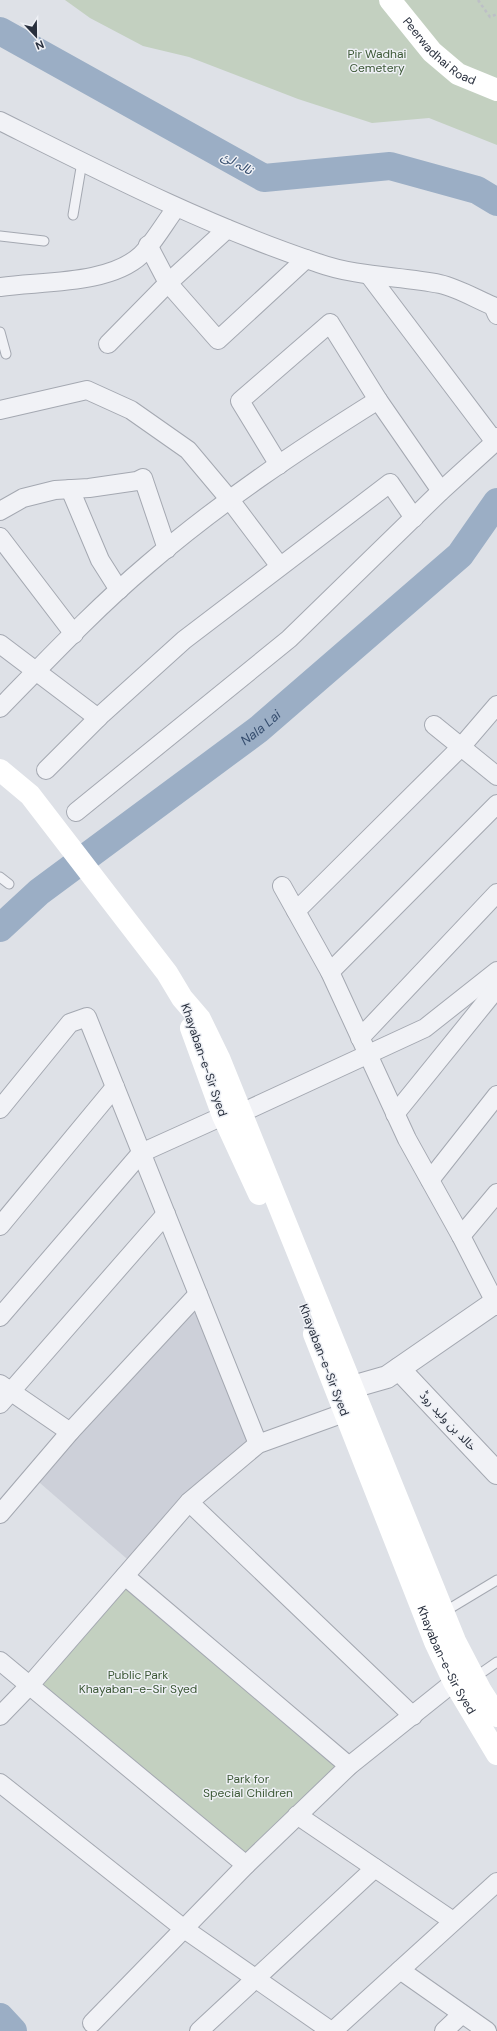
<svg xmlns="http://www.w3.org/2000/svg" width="497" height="2031" viewBox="0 0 497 2031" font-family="'DM Sans','Noto Sans Arabic',sans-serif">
<rect width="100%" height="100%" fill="#dee1e7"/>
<!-- built -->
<path fill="#cdd0d9" d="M198 1294 258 1444 134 1565 32 1476Z"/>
<!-- green -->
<g fill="#c3d0c0">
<path d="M65 0H497V145L429 118 372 123 298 99 189 57 143 46 90 18Z"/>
<path d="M125 1576 349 1766 246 1865 30 1685Z"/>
</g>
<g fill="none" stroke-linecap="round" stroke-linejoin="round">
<!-- river -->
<g stroke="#9baec5" stroke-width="28">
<path d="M0 31 264 178 390 166 477 190 497 202"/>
<path id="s1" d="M0 928 39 892 259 729 460 555 497 502"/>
<path d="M0 2017 13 2031"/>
</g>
<!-- service casing -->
<g stroke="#a4a8b1" stroke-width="11">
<g id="service">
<path d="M73 215 82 162"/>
<path d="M0 236 44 241"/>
<path d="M0 332 6 354"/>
<path d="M0 877 9 884"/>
<path d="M444 1612 497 1580"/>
<path d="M474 1678 497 1662"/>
</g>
</g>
<!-- minor casing -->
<g stroke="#a4a8b1" stroke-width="20">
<g id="minor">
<path d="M0 121C104 173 207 226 318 263 357 277 400 276 440 284 458 288 476 299 493 306L497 315"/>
<path d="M148 245 168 283 218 340 306 259"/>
<path d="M369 275 495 442"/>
<path d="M0 287C41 281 109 285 141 255 153 244 166 221 176 208"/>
<path d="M108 344 168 283 227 229"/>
<path d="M0 410 87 390 131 410 188 450 230 500 279 565"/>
<path d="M279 465 240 401 330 323 378 400"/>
<path d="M70 489 100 560 119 590"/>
<path d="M0 511 23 498 55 490 89 488 137 481 143 478 167 549"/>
<path d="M0 537 74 634"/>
<path d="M0 644 98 718"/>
<path d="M0 708C48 659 95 609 147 565 219 503 298 450 378 400L441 491"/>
<path d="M434 725 497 776"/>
<path d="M46 770 102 714 184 640 390 483 414 518"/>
<path d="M76 812 289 639 441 491 495 442 497 437"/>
<path d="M282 886 330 972 407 1139 461 1236 497 1306"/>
<path d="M296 911 461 747 497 705"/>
<path d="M330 972 497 804"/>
<path d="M360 1038 497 893"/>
<path d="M0 1109 70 1023 87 1017 258 1444"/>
<path d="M241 1113 425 1028 497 971"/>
<path d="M395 1114 497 988"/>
<path d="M430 1180 497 1095"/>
<path d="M0 1226 115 1087"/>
<path d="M461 1236 497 1193"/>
<path d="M0 1317 141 1153 223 1116"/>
<path d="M0 1384 70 1432"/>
<path d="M0 1404 166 1214"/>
<path d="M189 1502 413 1716"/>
<path d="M0 1514 70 1432 198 1294"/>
<path d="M125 1576 349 1766"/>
<path d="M0 1661 246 1865"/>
<path d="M0 1716 30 1685 189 1502 258 1444 344 1413"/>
<path d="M0 1783 183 1928 331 2031"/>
<path d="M297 1815 453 1921"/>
<path d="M400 1970 487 2031"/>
<path d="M92 2023 246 1865 349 1766 454 1682"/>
<path d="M199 2031 375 1868"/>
<path d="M333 2031 497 1882"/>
<path d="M444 2031 462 2014"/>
</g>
</g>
<!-- tertiary casing -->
<g stroke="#a4a8b1" stroke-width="24">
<g id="tertiary">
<path d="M399 1369 497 1473"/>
<path d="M352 1387 387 1377 497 1301"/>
</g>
</g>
<!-- path -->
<path stroke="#bdbfc6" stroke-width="2.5" stroke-dasharray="3 3" stroke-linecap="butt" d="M478 0 490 17 497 14"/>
<!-- service -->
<use href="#service" stroke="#f1f2f6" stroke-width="9"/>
<!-- minor -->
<use href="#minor" stroke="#f1f2f6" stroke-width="18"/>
<!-- tertiary -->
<use href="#tertiary" stroke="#f1f2f6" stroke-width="22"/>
<!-- secondary -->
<g stroke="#fff" stroke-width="22">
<path id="s2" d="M390 0 432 52 458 74 497 90"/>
<path d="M0 770 30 795 167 973 182 998 200 1019 219 1058 455 1641 481 1691 497 1716"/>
<path d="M191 1028 223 1116 259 1194"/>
<path id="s3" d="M314 1334 435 1642 454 1682 497 1754"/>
</g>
</g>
<g text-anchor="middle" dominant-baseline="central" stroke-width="3" stroke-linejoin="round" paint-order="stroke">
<!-- street labels -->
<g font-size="12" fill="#282f3d" stroke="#eef0f5">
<text stroke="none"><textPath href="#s2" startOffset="72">Peerwadhai Road</textPath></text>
<text transform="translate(204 1060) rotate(71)">Khayaban-e-Sir Syed</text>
<text transform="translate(324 1360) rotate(69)">Khayaban-e-Sir Syed</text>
<text transform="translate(448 1421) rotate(47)">خالد بن ولید روڈ</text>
<text stroke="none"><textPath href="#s3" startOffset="352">Khayaban-e-Sir Syed</textPath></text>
</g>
<!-- park labels -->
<g font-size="12" fill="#3c5836" stroke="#eef0f5">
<text x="377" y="54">Pir Wadhai<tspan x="377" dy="14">Cemetery</tspan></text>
<text x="138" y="1675">Public Park<tspan x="138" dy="14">Khayaban-e-Sir Syed</tspan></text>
<text x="248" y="1779">Park for<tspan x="248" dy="14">Special Children</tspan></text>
</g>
<!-- water labels -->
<g font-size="13" font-style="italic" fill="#354d6e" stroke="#eef0f5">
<text transform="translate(237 163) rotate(29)">نالہ لئ</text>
<text stroke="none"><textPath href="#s1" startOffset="329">Nala Lai</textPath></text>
</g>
</g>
<!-- north arrow -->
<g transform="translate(36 36) rotate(158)" stroke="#eef0f5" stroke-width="3" paint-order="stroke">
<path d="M0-3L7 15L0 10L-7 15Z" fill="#282f3d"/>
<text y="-6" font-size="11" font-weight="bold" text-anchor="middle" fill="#282f3d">N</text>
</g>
</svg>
